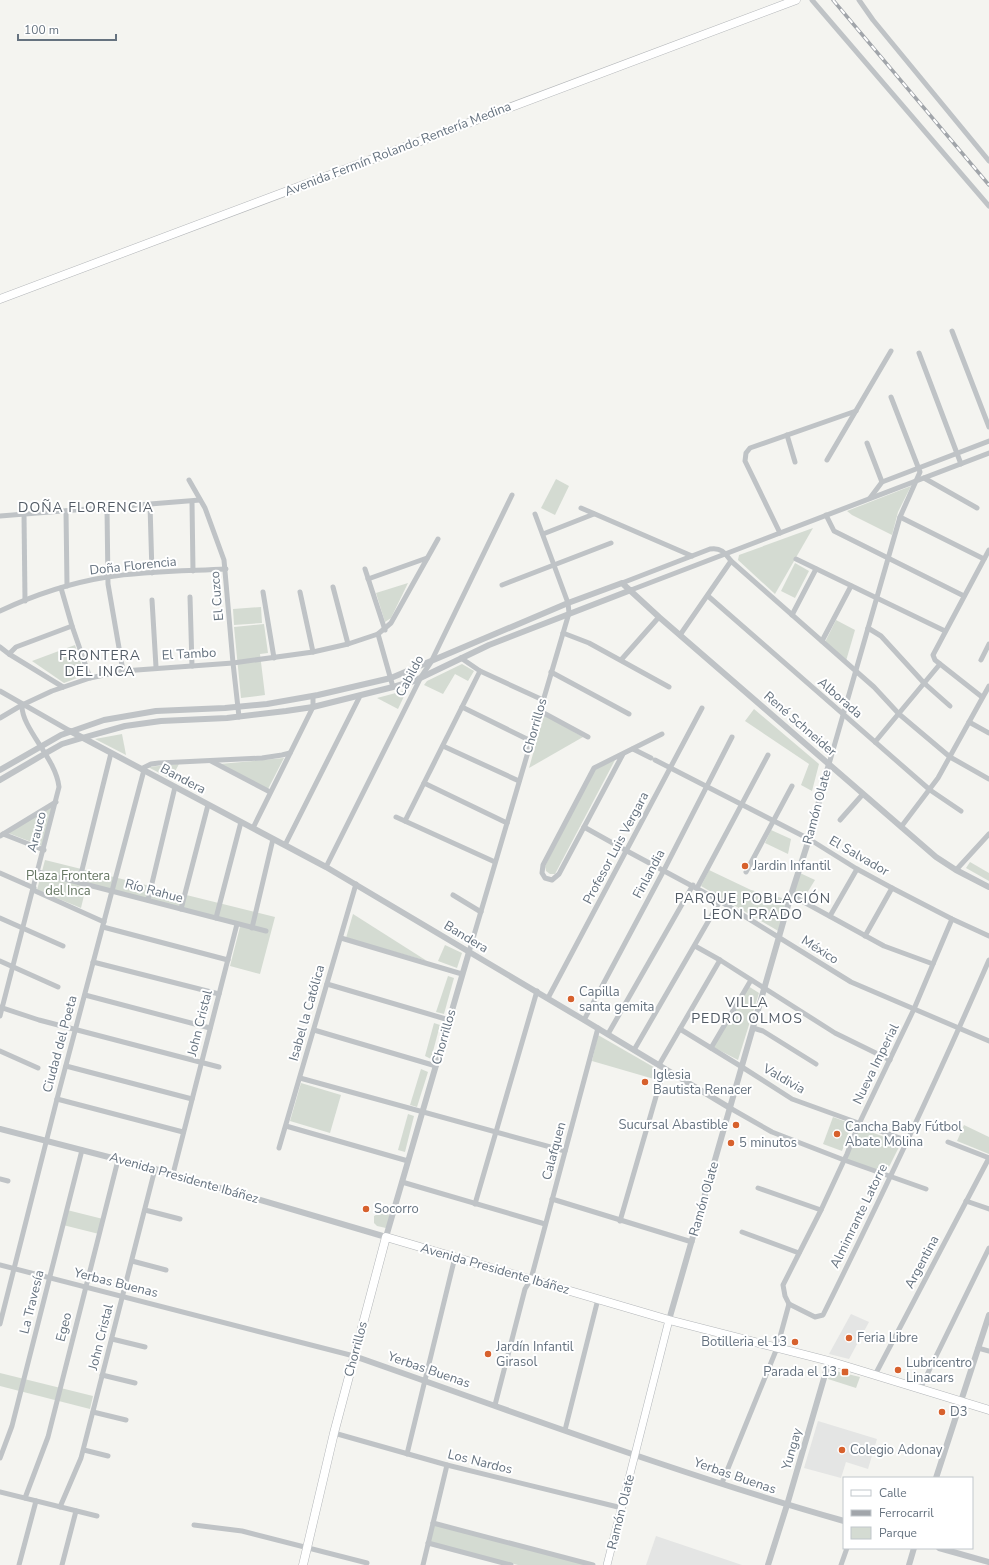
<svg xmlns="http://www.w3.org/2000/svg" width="989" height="1565" viewBox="0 0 989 1565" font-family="'Nunito Sans',sans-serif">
<rect width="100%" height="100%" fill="#f4f4f0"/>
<!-- built -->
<g fill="#e4e5e4">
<path d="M851 1314 869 1322 849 1359 829 1354Z"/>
<path d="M818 1421 877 1439 868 1469 846 1462 841 1478 804 1468Z"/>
<path d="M656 1536 742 1565H646Z"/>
</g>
<!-- green -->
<g fill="#d4dbd2">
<path d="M556 479 569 486 555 515 541 508Z"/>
<path d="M911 486 898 512 892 535 852 515 847 511Z"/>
<path d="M813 528 775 594 738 560 739 555Z"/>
<path d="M795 563 809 571 795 598 781 591Z"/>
<path d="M408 583 391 618 385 622 376 593Z"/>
<path d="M261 607 262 623 234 625 233 609Z"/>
<path d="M836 620 855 630 846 661 825 642Z"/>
<path d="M264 624 268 653 260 654 265 695 241 698 234 627Z"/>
<path d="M75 645 85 675 64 683 32 661Z"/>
<path d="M462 664 474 671 468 681 455 674 443 694 424 685 427 681Z"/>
<path d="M407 690 398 709 377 698Z"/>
<path d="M754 709 819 764 812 791 801 785 809 764 745 721Z"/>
<path d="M544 715 583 737 529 768Z"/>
<path d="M122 734 126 755 95 739Z"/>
<path d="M284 758 268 789 220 764Z"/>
<path d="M615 760 555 874H550L546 871 545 866 595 769Z"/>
<path d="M179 764 171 779 148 767Z"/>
<path d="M52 807 42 846 8 833Z"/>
<path d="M771 830 791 839 788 854 765 843Z"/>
<path d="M45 860 275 917 260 974 230 966 241 923 87 883 81 908 37 890Z"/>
<path d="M970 862 989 873V881L966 868Z"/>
<path d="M709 870 751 890 786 899 780 932 701 886Z"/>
<path d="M800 873 815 880 804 898 794 893Z"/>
<path d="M353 914 427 961 346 938Z"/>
<path d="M445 945 462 953 457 968 438 961Z"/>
<path d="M448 976 454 978 444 1014 436 1012Z"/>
<path d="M748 986 759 993 738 1060 713 1047Z"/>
<path d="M434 1023 440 1025 431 1059 425 1056Z"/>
<path d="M598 1035 657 1069 654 1079 592 1061Z"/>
<path d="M421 1069 428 1072 417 1107 410 1105Z"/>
<path d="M301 1083 341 1095 330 1133 290 1121Z"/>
<path d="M408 1114 414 1116 405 1152 398 1150Z"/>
<path d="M833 1117 852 1124 842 1151 823 1144Z"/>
<path d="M964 1125 989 1137V1154L957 1141Z"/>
<path d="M860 1128 901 1143 886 1173 845 1159Z"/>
<path d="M67 1210 103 1219 99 1234 63 1225Z"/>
<path d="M381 1212 388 1214 390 1217 386 1228 377 1226 374 1223V1216Z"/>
<path d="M831 1370 860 1377 856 1388 828 1379Z"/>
<path d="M0 1373 93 1396 90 1409 0 1386Z"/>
<path d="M434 1524 588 1565H518L430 1542Z"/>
</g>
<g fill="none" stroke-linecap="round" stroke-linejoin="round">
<!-- secondary casing -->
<g stroke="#b2b6ba" stroke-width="8">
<path id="secondary" d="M607 1565 669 1320"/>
</g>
<!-- primary casing -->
<g stroke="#b3b6b9" stroke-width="9">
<g id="primary">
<path d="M0 299 796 0"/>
<path d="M303 1565 334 1433 386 1237 669 1320 829 1361 989 1410"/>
</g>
</g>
<!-- minor -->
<g stroke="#bfc3c6" stroke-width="5">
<path d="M812 0 989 206"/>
<path d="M859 0 873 20 989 161"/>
<path d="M952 331 989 427"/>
<path d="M919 353 961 464"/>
<path d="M787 435 795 462"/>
<path d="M867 443 882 482"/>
<path d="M827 460 891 351"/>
<path d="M924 478 977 508"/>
<path d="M189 480 205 508 224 560 233 663 239 717"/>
<path d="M870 498 882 482 989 441"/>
<path d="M192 502 193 571"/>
<path d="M150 505 152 573"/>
<path d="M107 508 108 584 123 671"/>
<path d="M581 508 692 556"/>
<path d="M66 511 67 586"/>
<path d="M24 514 25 601"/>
<path d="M826 515 834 531 964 596"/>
<path d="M0 516 200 500"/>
<path d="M900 517 984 559"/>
<path d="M780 533 745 461 746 453 750 448 856 411"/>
<path d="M543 534 594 514"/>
<path d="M796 559 945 631"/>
<path d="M731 561 874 687 899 714 950 757 989 779"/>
<path d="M365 569 385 630"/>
<path d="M368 579 427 558"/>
<path d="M622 583 710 549C721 547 725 553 731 561L680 635"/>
<path d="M502 585 611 543"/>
<path d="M333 587 348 644"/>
<path d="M61 588 72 626 90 678"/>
<path d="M631 590 989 453"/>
<path d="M263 592 274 658"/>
<path d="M300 592 313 652"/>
<path d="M708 596 930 790 961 811"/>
<path d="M190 597 192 666"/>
<path d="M152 600 156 667"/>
<path d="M0 611C34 595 70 583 107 577 146 571 186 571 226 569"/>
<path d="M792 615 816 569"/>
<path d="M868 628 881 636 924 683 950 706"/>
<path d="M563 633 589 643 669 687"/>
<path d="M378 634 393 687"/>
<path d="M822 641 851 586"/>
<path d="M0 647 9 654 63 687"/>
<path d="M9 654 16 647 72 626"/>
<path d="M461 658 480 671 543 700"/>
<path d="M621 660 659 617"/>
<path d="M981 660 989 644"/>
<path d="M551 672 629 714"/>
<path d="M0 691 70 731"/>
<path d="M982 697 935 660 933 655 989 550"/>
<path d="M462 707 531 741"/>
<path d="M540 711 588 737"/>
<path d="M0 718 22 705 52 691 90 678 123 671 233 663 313 652 348 644 378 634 391 623 438 539"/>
<path d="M969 722 989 733"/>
<path d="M875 742 940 664"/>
<path d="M443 746 519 781"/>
<path d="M633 749 651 758"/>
<path d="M623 754 559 874 552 880 545 878 542 873 543 865 594 768 662 734"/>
<path d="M655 760 809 839 857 869 892 888 952 919 989 936"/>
<path d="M211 761 270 792"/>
<path d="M829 764 900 517 920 472 891 397"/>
<path d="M141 769 151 764 159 763 262 758 282 755 290 753"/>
<path d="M424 783 507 823"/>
<path d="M396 817 495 862"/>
<path d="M840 820 863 794"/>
<path d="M405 821 480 671"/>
<path d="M584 827 627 851 720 901 851 982 989 1041"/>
<path d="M901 827 938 778 989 686"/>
<path d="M253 828 313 707V696"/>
<path d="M3 834 44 850"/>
<path d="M0 836 56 802"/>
<path d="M285 845 360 696"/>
<path d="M326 867 421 677 431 662 512 495"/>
<path d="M956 870 989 834"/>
<path d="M38 872 266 931"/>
<path d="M746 872 792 786"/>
<path d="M0 873 34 888"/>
<path d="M79 882 111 753"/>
<path d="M697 888 768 755"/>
<path d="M33 890 104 922"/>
<path d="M453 895 481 912"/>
<path d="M791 895 884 946 933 964"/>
<path d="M148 900 175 787"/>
<path d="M181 909 208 805"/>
<path d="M830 916 857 869"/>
<path d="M0 918 63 946"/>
<path d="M216 918 241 822"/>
<path d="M103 927 228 960"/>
<path d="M252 928 273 839"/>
<path d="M865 936 892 888"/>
<path d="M341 938 462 974"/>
<path d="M695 946 720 960 835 1033 890 1060"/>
<path d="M469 952 569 613 568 603 535 514"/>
<path d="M0 961 58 987"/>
<path d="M93 962 219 994"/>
<path d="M327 984 449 1020"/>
<path d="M85 995 210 1028"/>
<path d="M548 998 702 708"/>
<path d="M0 1007 39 1020 219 1067"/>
<path d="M0 1016 59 787C56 758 21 728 22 705"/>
<path d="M584 1020 664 870 732 737"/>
<path d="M753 1028 763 1031 816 1064"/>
<path d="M680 1029 742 1067 792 1099 908 1141"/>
<path d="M314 1030 436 1066"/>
<path d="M608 1034 693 885"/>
<path d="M711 1048 751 980"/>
<path d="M634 1050 720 901"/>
<path d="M0 1051 38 1068"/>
<path d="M659 1065 720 960"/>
<path d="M66 1066 192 1099"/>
<path d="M300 1078 565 1151"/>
<path d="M57 1099 183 1132"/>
<path d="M730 1108 772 1132 844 1160 926 1189"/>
<path d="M286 1126 408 1161"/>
<path d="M948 1142 989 1158"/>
<path d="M279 1148 356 884"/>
<path d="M173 1174 237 924"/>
<path d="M0 1179 8 1181"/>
<path d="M402 1182 545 1224"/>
<path d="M758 1188 821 1210"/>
<path d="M552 1199 692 1242"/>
<path d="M966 1201 989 1209"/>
<path d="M475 1204 537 991"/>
<path d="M145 1210 180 1219"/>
<path d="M620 1221 664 1069"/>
<path d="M742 1232 799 1253"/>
<path d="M132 1261 166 1270"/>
<path d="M0 1265 354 1356"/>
<path d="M789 1304 815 1317 823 1315C881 1198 937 1080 989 960"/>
<path d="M789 1304 785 1296 783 1285 821 1210 847 1154 858 1126 914 1009 952 919"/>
<path d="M0 1324 57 1099 144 770"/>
<path d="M112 1339 145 1347"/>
<path d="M978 1348 989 1351"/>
<path d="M102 1375 135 1383"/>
<path d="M875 1375 989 1158"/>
<path d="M920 1389 989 1248"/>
<path d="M495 1405 525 1289 531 1279 598 1028"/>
<path d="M93 1412 126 1420"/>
<path d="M565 1430 598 1299"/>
<path d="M334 1433 447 1465 622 1508"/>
<path d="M84 1450 108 1456"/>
<path d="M407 1454 455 1257"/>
<path d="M0 1458 12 1426 82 1150"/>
<path d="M722 1483 777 1348 789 1304"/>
<path d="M0 1492 97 1516"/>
<path d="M25 1498 48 1437 118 1160"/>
<path d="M60 1507 81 1458 155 1169"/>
<path d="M433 1523 593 1565"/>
<path d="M194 1525 242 1531 367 1563"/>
<path d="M428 1543 511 1565"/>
<path d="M19 1565 36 1501"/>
<path d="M62 1565 76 1511"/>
<path d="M423 1565 447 1465"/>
<path d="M841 1565 847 1548"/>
</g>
<!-- tertiary -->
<g stroke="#bfc3c6" stroke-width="6">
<path d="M70 731 326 867 584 1020 730 1108"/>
<path d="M0 770 61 735 104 720 156 711 225 708 267 704 318 695 391 678 568 603 622 583 659 617 936 857 956 870 989 887"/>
<path d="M0 780 46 753 62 744 82 738 125 726 161 721 227 718 286 711 313 707 393 687 414 681 489 645 631 590"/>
<path d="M0 1129 155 1169 386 1237 469 952"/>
<path d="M669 1320 791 895 809 839 829 764"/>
<path d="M354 1356C517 1413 678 1474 844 1521"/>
<path d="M936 1478 989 1315"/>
<path d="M939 1548 989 1562"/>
<path d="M768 1565 787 1505 829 1361"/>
<path d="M909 1565 914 1548"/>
</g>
<!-- secondary -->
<use href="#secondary" stroke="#fff" stroke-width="7"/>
<!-- primary -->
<use href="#primary" stroke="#fff" stroke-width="8"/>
<!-- rail casing -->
<g stroke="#a1a5aa" stroke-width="3.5">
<path id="rail" d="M833 0 989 185"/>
</g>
<!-- rail -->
<use href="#rail" stroke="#fff" stroke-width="2" stroke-dasharray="6" stroke-linecap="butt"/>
</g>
<!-- markers -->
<g fill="#d7612d" stroke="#fff" stroke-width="1.5">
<circle cx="745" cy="866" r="4"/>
<circle cx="571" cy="999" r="4"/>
<circle cx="645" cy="1082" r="4"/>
<circle cx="736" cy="1125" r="4"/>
<circle cx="837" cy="1134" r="4"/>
<circle cx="731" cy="1143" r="4"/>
<circle cx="366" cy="1209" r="4"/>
<circle cx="849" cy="1338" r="4"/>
<circle cx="795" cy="1342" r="4"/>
<circle cx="488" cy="1354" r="4"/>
<circle cx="898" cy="1370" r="4"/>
<rect x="841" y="1368" width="8" height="8" rx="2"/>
<circle cx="942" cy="1412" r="4"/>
<circle cx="842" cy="1450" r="4"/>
</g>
<g text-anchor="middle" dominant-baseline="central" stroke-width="4" stroke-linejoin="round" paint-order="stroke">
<!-- street labels -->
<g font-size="13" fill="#65727f" stroke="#fff">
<text transform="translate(398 149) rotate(-21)">Avenida Fermín Rolando Rentería Medina</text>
<text transform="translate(133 566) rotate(-6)">Doña Florencia</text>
<text transform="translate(217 596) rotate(-95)">El Cuzco</text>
<text transform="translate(189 654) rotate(-3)">El Tambo</text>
<text transform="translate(410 676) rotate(-62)">Cabildo</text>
<text transform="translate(840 698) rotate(41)">Alborada</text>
<text transform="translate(800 724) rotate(41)">René Schneider</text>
<text transform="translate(535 726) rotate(-74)">Chorrillos</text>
<text transform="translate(183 779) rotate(28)">Bandera</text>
<text transform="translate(817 807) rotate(-75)">Ramón Olate</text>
<text transform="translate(37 832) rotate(-75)">Arauco</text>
<text transform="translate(616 848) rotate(-62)">Profesor Luis Vergara</text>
<text transform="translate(859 856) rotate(30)">El Salvador</text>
<text transform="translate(649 874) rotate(-62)">Finlandia</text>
<text transform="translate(154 891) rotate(15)">Río Rahue</text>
<text transform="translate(466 937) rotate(31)">Bandera</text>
<text transform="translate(820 950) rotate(32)">México</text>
<text transform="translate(307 1013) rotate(-74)">Isabel la Católica</text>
<text transform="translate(200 1023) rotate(-76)">John Cristal</text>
<text transform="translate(444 1037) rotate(-74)">Chorrillos</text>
<text transform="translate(60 1044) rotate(-75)">Ciudad del Poeta</text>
<text transform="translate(876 1064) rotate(-64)">Nueva Imperial</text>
<text transform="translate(784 1079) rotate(30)">Valdivia</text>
<text transform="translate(554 1151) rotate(-75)">Calafquen</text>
<text transform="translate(184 1178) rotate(16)">Avenida Presidente Ibáñez</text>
<text transform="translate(704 1199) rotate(-74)">Ramón Olate</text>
<text transform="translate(859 1216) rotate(-64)">Almimrante Latorre</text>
<text transform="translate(922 1262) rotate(-62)">Argentina</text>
<text transform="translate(495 1269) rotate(16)">Avenida Presidente Ibáñez</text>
<text transform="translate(116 1283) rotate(14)">Yerbas Buenas</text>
<text transform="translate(32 1302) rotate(-76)">La Travesía</text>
<text transform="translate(64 1327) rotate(-76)">Egeo</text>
<text transform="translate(101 1337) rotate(-76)">John Cristal</text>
<text transform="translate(356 1349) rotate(-75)">Chorrillos</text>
<text transform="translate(429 1370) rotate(19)">Yerbas Buenas</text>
<text transform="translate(792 1449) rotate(-74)">Yungay</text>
<text transform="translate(480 1462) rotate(14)">Los Nardos</text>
<text transform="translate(735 1476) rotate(19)">Yerbas Buenas</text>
<text transform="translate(621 1512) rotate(-76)">Ramón Olate</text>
</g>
<!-- poi labels -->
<g font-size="13" fill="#65727f" stroke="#fff" text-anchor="start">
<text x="753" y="866">Jardin Infantil</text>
<text x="579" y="992">Capilla<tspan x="579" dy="15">santa gemita</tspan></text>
<text x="653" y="1075">Iglesia<tspan x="653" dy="15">Bautista Renacer</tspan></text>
<text x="728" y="1125" text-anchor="end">Sucursal Abastible</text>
<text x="845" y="1127">Cancha Baby Fútbol<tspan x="845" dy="15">Abate Molina</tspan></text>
<text x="739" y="1143">5 minutos</text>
<text x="374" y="1209">Socorro</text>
<text x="857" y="1338">Feria Libre</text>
<text x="787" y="1342" text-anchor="end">Botilleria el 13</text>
<text x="496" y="1347">Jardín Infantil<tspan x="496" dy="15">Girasol</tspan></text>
<text x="906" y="1363">Lubricentro<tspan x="906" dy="15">Linacars</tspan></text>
<text x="837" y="1372" text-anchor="end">Parada el 13</text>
<text x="950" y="1412">D3</text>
<text x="850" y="1450">Colegio Adonay</text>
</g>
<!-- park labels -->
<g font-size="13" fill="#667763" stroke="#fff">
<text x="68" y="876">Plaza Frontera<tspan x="68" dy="15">del Inca</tspan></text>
</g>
<!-- neighbourhood labels -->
<g font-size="14" letter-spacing="1" fill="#525b65" stroke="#fff">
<text x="86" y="507">DOÑA FLORENCIA</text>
<text x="100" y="655">FRONTERA<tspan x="100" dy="16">DEL INCA</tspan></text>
<text x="753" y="898">PARQUE POBLACIÓN<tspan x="753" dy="16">LEON PRADO</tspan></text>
<text x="747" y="1002">VILLA<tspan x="747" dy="16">PEDRO OLMOS</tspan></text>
</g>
</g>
<!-- legend -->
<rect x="843" y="1477" width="130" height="72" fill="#ffffff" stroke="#c1c7cc"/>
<rect x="851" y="1490" width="20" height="6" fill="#ffffff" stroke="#c1c7cc"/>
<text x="879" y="1497" font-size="12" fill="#65727f">Calle</text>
<rect x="851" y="1510" width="20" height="6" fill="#a1a5aa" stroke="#c1c7cc"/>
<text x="879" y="1517" font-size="12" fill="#65727f">Ferrocarril</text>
<rect x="851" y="1527" width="20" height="12" fill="#d4dbd2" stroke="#c1c7cc"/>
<text x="879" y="1537" font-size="12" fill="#65727f">Parque</text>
<!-- scale -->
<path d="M18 34v6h98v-6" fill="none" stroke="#65727f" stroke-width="2"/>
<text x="24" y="34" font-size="12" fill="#65727f" stroke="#ffffff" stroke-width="3" paint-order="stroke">100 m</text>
</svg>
